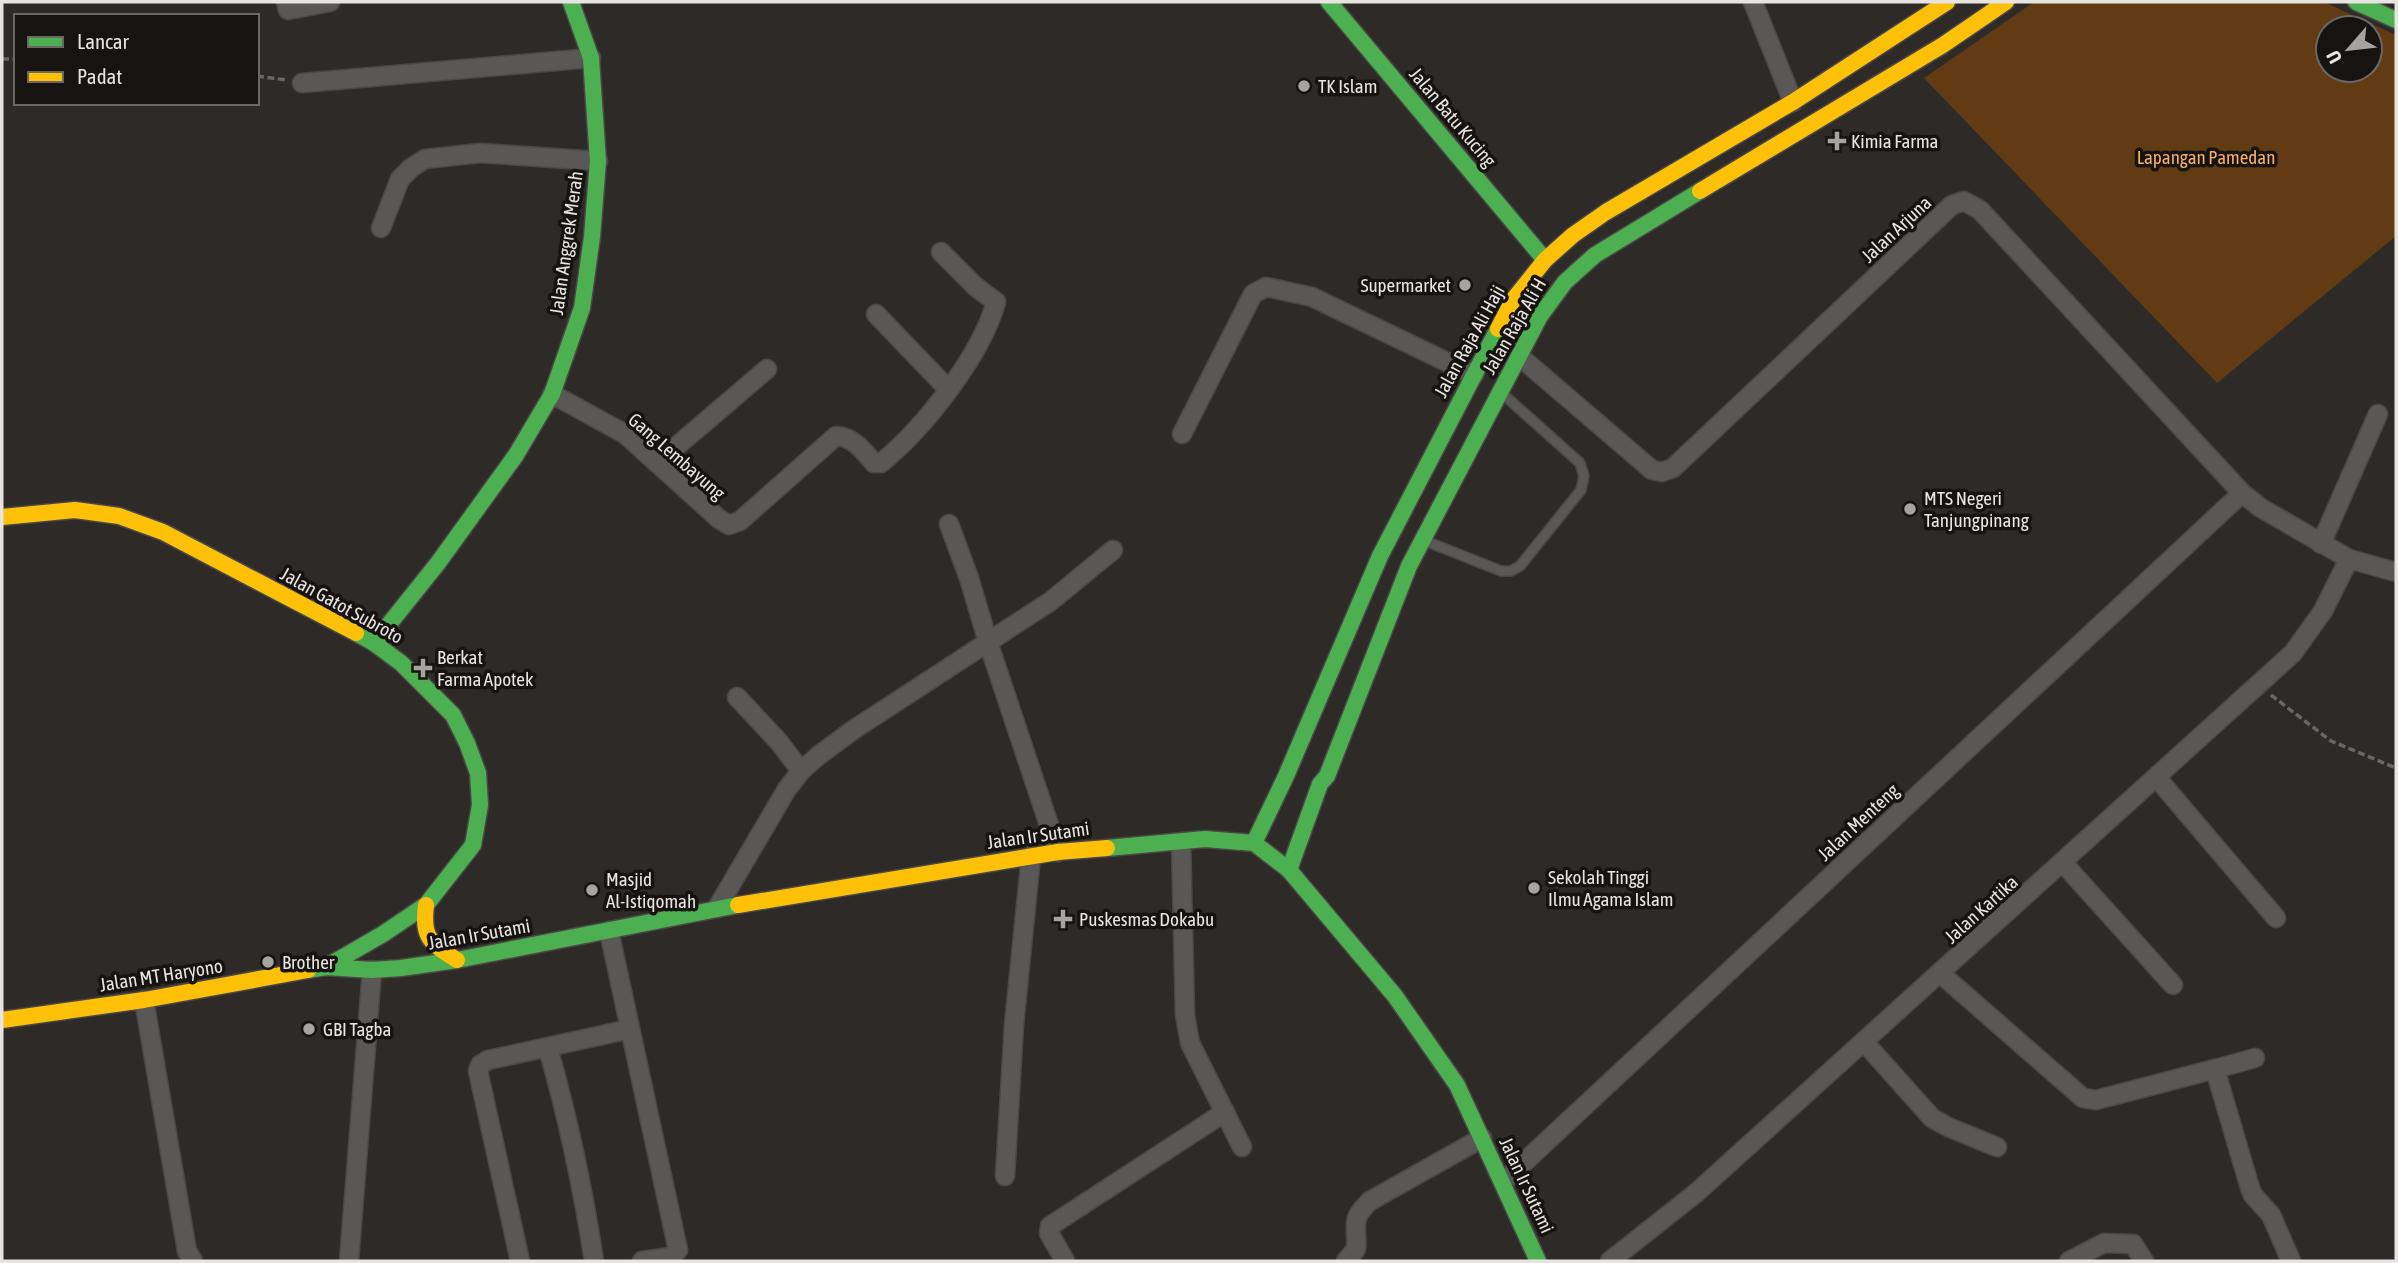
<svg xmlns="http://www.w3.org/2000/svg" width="2398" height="1263" viewBox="0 0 2398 1263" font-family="'Asap Condensed',sans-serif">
<rect width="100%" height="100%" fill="#2d2a28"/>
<!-- green -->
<path fill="#603b14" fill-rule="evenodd" d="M2034 2H2324L2396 35V236L2217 383 1924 78ZM2328 28H2370V70H2328Z"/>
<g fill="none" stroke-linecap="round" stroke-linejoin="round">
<!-- lane casing -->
<g stroke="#4a4846" stroke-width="12">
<path id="lane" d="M1428 542 1501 571H1511L1520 566 1581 490 1584 476 1580 463 1504 395"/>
</g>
<!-- street casing -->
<g stroke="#4a4846" stroke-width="21">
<g id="street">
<path d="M286 2 288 10 330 2"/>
<path d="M1753 2 1793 102"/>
<path d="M302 83 591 58"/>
<path d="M381 228 400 179 411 168 425 159 480 153 598 161"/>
<path d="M876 314 948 389"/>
<path d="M1519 356 1652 470 1662 472 1673 468 1952 205 1964 201 1980 210 2242 493 2261 508 2349 559 2396 572"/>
<path d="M552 394 625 434 719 519 729 525 740 521 836 436C853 437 863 450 874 463H881C924 428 981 356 996 302L976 287 941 252"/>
<path d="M1182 434 1253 294 1266 287 1312 297 1474 375"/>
<path d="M657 463 767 369"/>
<path d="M949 524 969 578 988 642 1058 852"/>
<path d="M2321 544 2378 414"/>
<path d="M737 697 779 742 801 771"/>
<path d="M2157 778 2276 918"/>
<path d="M1181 842 1185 1015 1190 1043 1242 1147"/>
<path d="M2063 863 2173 985"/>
<path d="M717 908 787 789 801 771 818 756 853 730 1051 601 1113 550"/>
<path d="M609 931 678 1250 671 1257 642 1261"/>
<path d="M1941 974 2083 1098 2096 1100 2215 1069 2250 1188 2253 1195 2271 1215 2291 1261"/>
<path d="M144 1000 187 1251 193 1261"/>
<path d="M1865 1043 1932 1118 1948 1127 1997 1147"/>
<path d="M548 1048C568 1118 583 1189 594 1261"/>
<path d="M2215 1069 2255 1058"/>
<path d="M1005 1176 1014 1025 1031 856"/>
<path d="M1503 1182 2242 493"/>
<path d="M349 1261 372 970"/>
<path d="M520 1261 478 1071 480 1065 488 1060 630 1029"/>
<path d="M1065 1261 1049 1233 1050 1226 1225 1112"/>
<path d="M1346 1261 1356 1249C1358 1224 1349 1221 1370 1201L1482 1138"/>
<path d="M1610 1261 1696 1193 2293 653 2323 611 2349 559"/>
<path d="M2069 1261 2104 1243 2133 1244 2144 1261"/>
</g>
</g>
<!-- fast casing -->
<g stroke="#4a4846" stroke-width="19">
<g id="fast">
<path d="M1329 2 1545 260"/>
<path d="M2356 2 2396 20"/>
<path d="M374 643 438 563 516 455 552 394 582 308 592 237 598 161 591 58 571 2"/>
<path d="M1254 843 1286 776 1380 556 1498 329"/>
<path d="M1107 848 1205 839 1254 843 1289 870 1395 996 1457 1085 1538 1261"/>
<path d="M1289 870 1320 784 1327 776 1409 566 1540 316 1565 282 1595 255 1700 191"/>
<path d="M326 967 383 934 426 905 473 845 480 805 478 773 467 743 453 715 401 663 374 643 356 633"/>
<path d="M308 970 326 967 372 970 401 968 457 960 738 905"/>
</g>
</g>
<!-- slow casing -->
<g stroke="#4a4846" stroke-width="19">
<g id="slow">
<path d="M1700 191 1943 45 2006 2"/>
<path d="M1498 329 1513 300 1545 260 1573 235 1606 212 1793 102 1947 2"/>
<path d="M2 517 75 510 119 516 163 532 356 633"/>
<path d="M426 905C422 938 430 943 457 960"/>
<path d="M738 905 1058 852 1107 848"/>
<path d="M2 1020 144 1000 308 970"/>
</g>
</g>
<!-- path -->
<g stroke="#686765" stroke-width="3.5" stroke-dasharray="7 3.5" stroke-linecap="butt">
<path d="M2 59H16"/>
<path d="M257 76 286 80"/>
<path d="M2271 695 2331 741 2396 768"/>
</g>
<!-- lane -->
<use href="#lane" stroke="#595857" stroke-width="9"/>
<!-- street -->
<use href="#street" stroke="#595857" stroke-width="18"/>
<!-- fast -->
<use href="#fast" stroke="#4caf50" stroke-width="16"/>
<!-- slow -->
<use href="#slow" stroke="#ffc107" stroke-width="16"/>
</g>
<!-- markers -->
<g fill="#a7a3a0" stroke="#161311" stroke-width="2.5">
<circle cx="1304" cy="86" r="7"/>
<path d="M1833.5 130.5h7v7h7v7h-7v7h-7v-7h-7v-7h7z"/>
<circle cx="1465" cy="285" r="7"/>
<circle cx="1910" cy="509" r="7"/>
<path d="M419.5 657.5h7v7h7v7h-7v7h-7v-7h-7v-7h7z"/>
<circle cx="1534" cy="888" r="7"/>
<circle cx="592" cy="890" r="7"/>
<path d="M1059.5 908.5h7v7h7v7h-7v7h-7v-7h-7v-7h7z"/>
<circle cx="268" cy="962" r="7"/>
<circle cx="309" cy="1029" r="7"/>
</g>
<g text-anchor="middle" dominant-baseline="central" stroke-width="7" stroke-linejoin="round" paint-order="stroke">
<!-- poi labels -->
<g font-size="19" fill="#e8e4e1" stroke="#161311" text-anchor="start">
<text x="1318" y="86">TK Islam</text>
<text x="1851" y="141">Kimia Farma</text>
<text x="1451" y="285" text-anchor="end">Supermarket</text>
<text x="1924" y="498">MTS Negeri<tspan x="1924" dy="22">Tanjungpinang</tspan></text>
<text x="437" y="657">Berkat<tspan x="437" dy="22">Farma Apotek</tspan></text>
<text x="1548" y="877">Sekolah Tinggi<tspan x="1548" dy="22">Ilmu Agama Islam</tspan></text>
<text x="606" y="879">Masjid<tspan x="606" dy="22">Al-Istiqomah</tspan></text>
<text x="1079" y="919">Puskesmas Dokabu</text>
<text x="282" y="962">Brother</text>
<text x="323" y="1029">GBI Tagba</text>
</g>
<!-- street labels -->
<g font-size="19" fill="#e8e4e1" stroke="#161311">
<text transform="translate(1453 117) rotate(50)">Jalan Batu Kucing</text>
<text transform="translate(1896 229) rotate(-43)">Jalan Arjuna</text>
<text transform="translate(566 243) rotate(-82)">Jalan Anggrek Merah</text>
<text transform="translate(1514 326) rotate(-60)">Jalan Raja Ali H</text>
<text transform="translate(1469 341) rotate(-61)">Jalan Raja Ali Haji</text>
<text transform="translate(677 456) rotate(41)">Gang Lembayung</text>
<text transform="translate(342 605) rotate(29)">Jalan Gatot Subroto</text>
<text transform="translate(1858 822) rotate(-43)">Jalan Menteng</text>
<text transform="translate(1038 835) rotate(-8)">Jalan Ir Sutami</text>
<text transform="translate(1981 909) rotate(-42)">Jalan Kartika</text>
<text transform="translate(479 934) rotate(-10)">Jalan Ir Sutami</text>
<text transform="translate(161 975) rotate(-9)">Jalan MT Haryono</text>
<text transform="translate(1527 1185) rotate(65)">Jalan Ir Sutami</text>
</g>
<!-- park labels -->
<g font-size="19" fill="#f9ad67" stroke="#161311">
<text x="2206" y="157">Lapangan Pamedan</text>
</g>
</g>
<!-- border -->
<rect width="2398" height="1263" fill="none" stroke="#e8e4e1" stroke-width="7"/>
<!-- legend -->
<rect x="14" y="14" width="245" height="91" fill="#161311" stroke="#6a6764" stroke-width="2"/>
<rect x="28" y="37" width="35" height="10" fill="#4caf50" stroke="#6a6764" stroke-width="2"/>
<text x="77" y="49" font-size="21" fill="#e8e4e1">Lancar</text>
<rect x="28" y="72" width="35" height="10" fill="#ffc107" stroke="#6a6764" stroke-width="2"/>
<text x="77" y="84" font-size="21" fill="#e8e4e1">Padat</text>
<!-- north arrow -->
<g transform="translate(2349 49) rotate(242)"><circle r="33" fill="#161311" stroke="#6a6764" stroke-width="2"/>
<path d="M0-5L12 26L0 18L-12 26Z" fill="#a7a3a0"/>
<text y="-10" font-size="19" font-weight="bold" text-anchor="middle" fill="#e8e4e1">U</text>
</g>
</svg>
